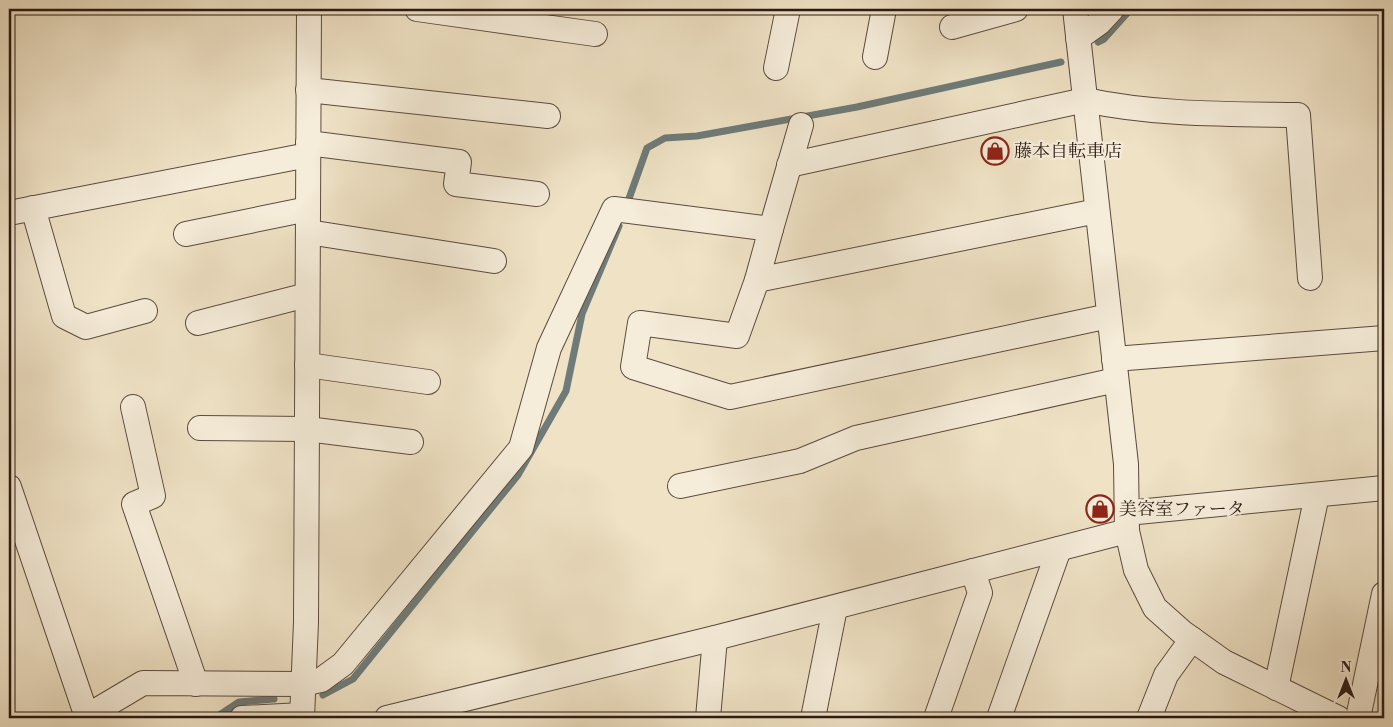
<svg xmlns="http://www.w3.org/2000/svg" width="1393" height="727" viewBox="0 0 1393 727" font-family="'Libre Bodoni','Noto Serif JP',serif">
<rect width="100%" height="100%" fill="#efe2c5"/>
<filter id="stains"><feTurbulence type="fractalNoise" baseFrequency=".004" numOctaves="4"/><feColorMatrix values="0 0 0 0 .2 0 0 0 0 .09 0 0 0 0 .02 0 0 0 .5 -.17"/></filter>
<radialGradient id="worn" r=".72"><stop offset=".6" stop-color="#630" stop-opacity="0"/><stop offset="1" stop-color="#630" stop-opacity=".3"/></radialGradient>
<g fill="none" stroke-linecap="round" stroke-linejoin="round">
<!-- stream -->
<g stroke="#6e7b78" stroke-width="7">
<path d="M1098 42 1104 39 1131 9"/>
<path d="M626 207 647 148 665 138 697 136 857 107 1061 62"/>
<path d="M323 695 353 679 518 475 566 391 582 314 619 226"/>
<path d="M215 718 239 702 274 699"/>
</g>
<!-- minor casing -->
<g stroke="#5b4b40" stroke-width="26">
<g id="minor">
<path d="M417 9 595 34"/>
<path d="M1075 9 1126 464 1127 531 1136 570 1155 608 1182 632 1224 662 1338 718"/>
<path d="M952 27 1016 9"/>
<path d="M1078 38 1099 23 1112 9"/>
<path d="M875 57 884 9"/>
<path d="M776 68 788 9"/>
<path d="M308 90 548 116"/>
<path d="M308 143 459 162 456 184 537 194"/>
<path d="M789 165 1085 100C1155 115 1226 114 1298 115L1310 278"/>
<path d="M33 208 64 316 86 327 145 311"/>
<path d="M9 213 308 155"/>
<path d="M771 229 801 125"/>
<path d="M308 232 494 261"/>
<path d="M186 234 308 209"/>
<path d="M757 280 737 336 640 323 633 367 730 397 1109 316"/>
<path d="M198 323 307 295"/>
<path d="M1114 359 1384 338"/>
<path d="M307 365 428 382"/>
<path d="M133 407 153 496 134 504 196 684"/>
<path d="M200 428 307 429 411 442"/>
<path d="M680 486 800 461 856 438 1116 380"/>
<path d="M9 487 87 717"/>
<path d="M1127 513 1384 488"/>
<path d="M1276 688 1317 495"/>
<path d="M84 718 143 683 302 684 321 680 343 664 521 448 549 348 614 209 771 229 757 280 1097 211"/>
<path d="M242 718 302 715"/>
<path d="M302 718 306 622 309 9"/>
<path d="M387 718 715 638 1127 531"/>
<path d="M708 718 715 638"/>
<path d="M813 718 835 608"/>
<path d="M936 718 980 593 973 571"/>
<path d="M999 718 1059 549"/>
<path d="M1149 718 1166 675 1192 639"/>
<path d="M1358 718 1384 594"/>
</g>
</g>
<!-- minor -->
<use href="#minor" stroke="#f5ecd9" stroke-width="24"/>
</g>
<!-- icons -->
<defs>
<g id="shop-ring" transform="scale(1.4375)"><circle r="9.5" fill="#f5ecd9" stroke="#8f2418" stroke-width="1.5"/><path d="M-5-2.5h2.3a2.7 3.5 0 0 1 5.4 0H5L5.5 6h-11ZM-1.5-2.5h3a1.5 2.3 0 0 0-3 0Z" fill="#8f2418"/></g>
</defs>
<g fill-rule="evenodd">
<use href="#shop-ring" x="995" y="151"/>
<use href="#shop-ring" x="1100" y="509"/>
</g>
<g text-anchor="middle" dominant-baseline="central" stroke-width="4.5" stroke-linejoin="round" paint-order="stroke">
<!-- poi labels -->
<g font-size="18" fill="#2a1913" stroke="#f5ecd9" text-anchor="start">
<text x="1014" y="151">藤本自転車店</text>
<text x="1119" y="509">美容室ファータ</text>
</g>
</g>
<!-- margin -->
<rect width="1393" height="727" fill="none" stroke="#efe2c5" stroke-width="30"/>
<rect x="10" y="10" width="1373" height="707" fill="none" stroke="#2a1913" stroke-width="2.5"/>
<rect x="15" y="15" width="1363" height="697" fill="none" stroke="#2a1913"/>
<!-- north arrow -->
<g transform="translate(1346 680)" stroke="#f5ecd9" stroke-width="4" paint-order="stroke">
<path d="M0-4L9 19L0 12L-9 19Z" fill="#2a1913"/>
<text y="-8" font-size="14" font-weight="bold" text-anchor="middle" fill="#2a1913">N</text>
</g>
<rect width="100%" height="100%" filter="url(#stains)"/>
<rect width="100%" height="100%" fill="url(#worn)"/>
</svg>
